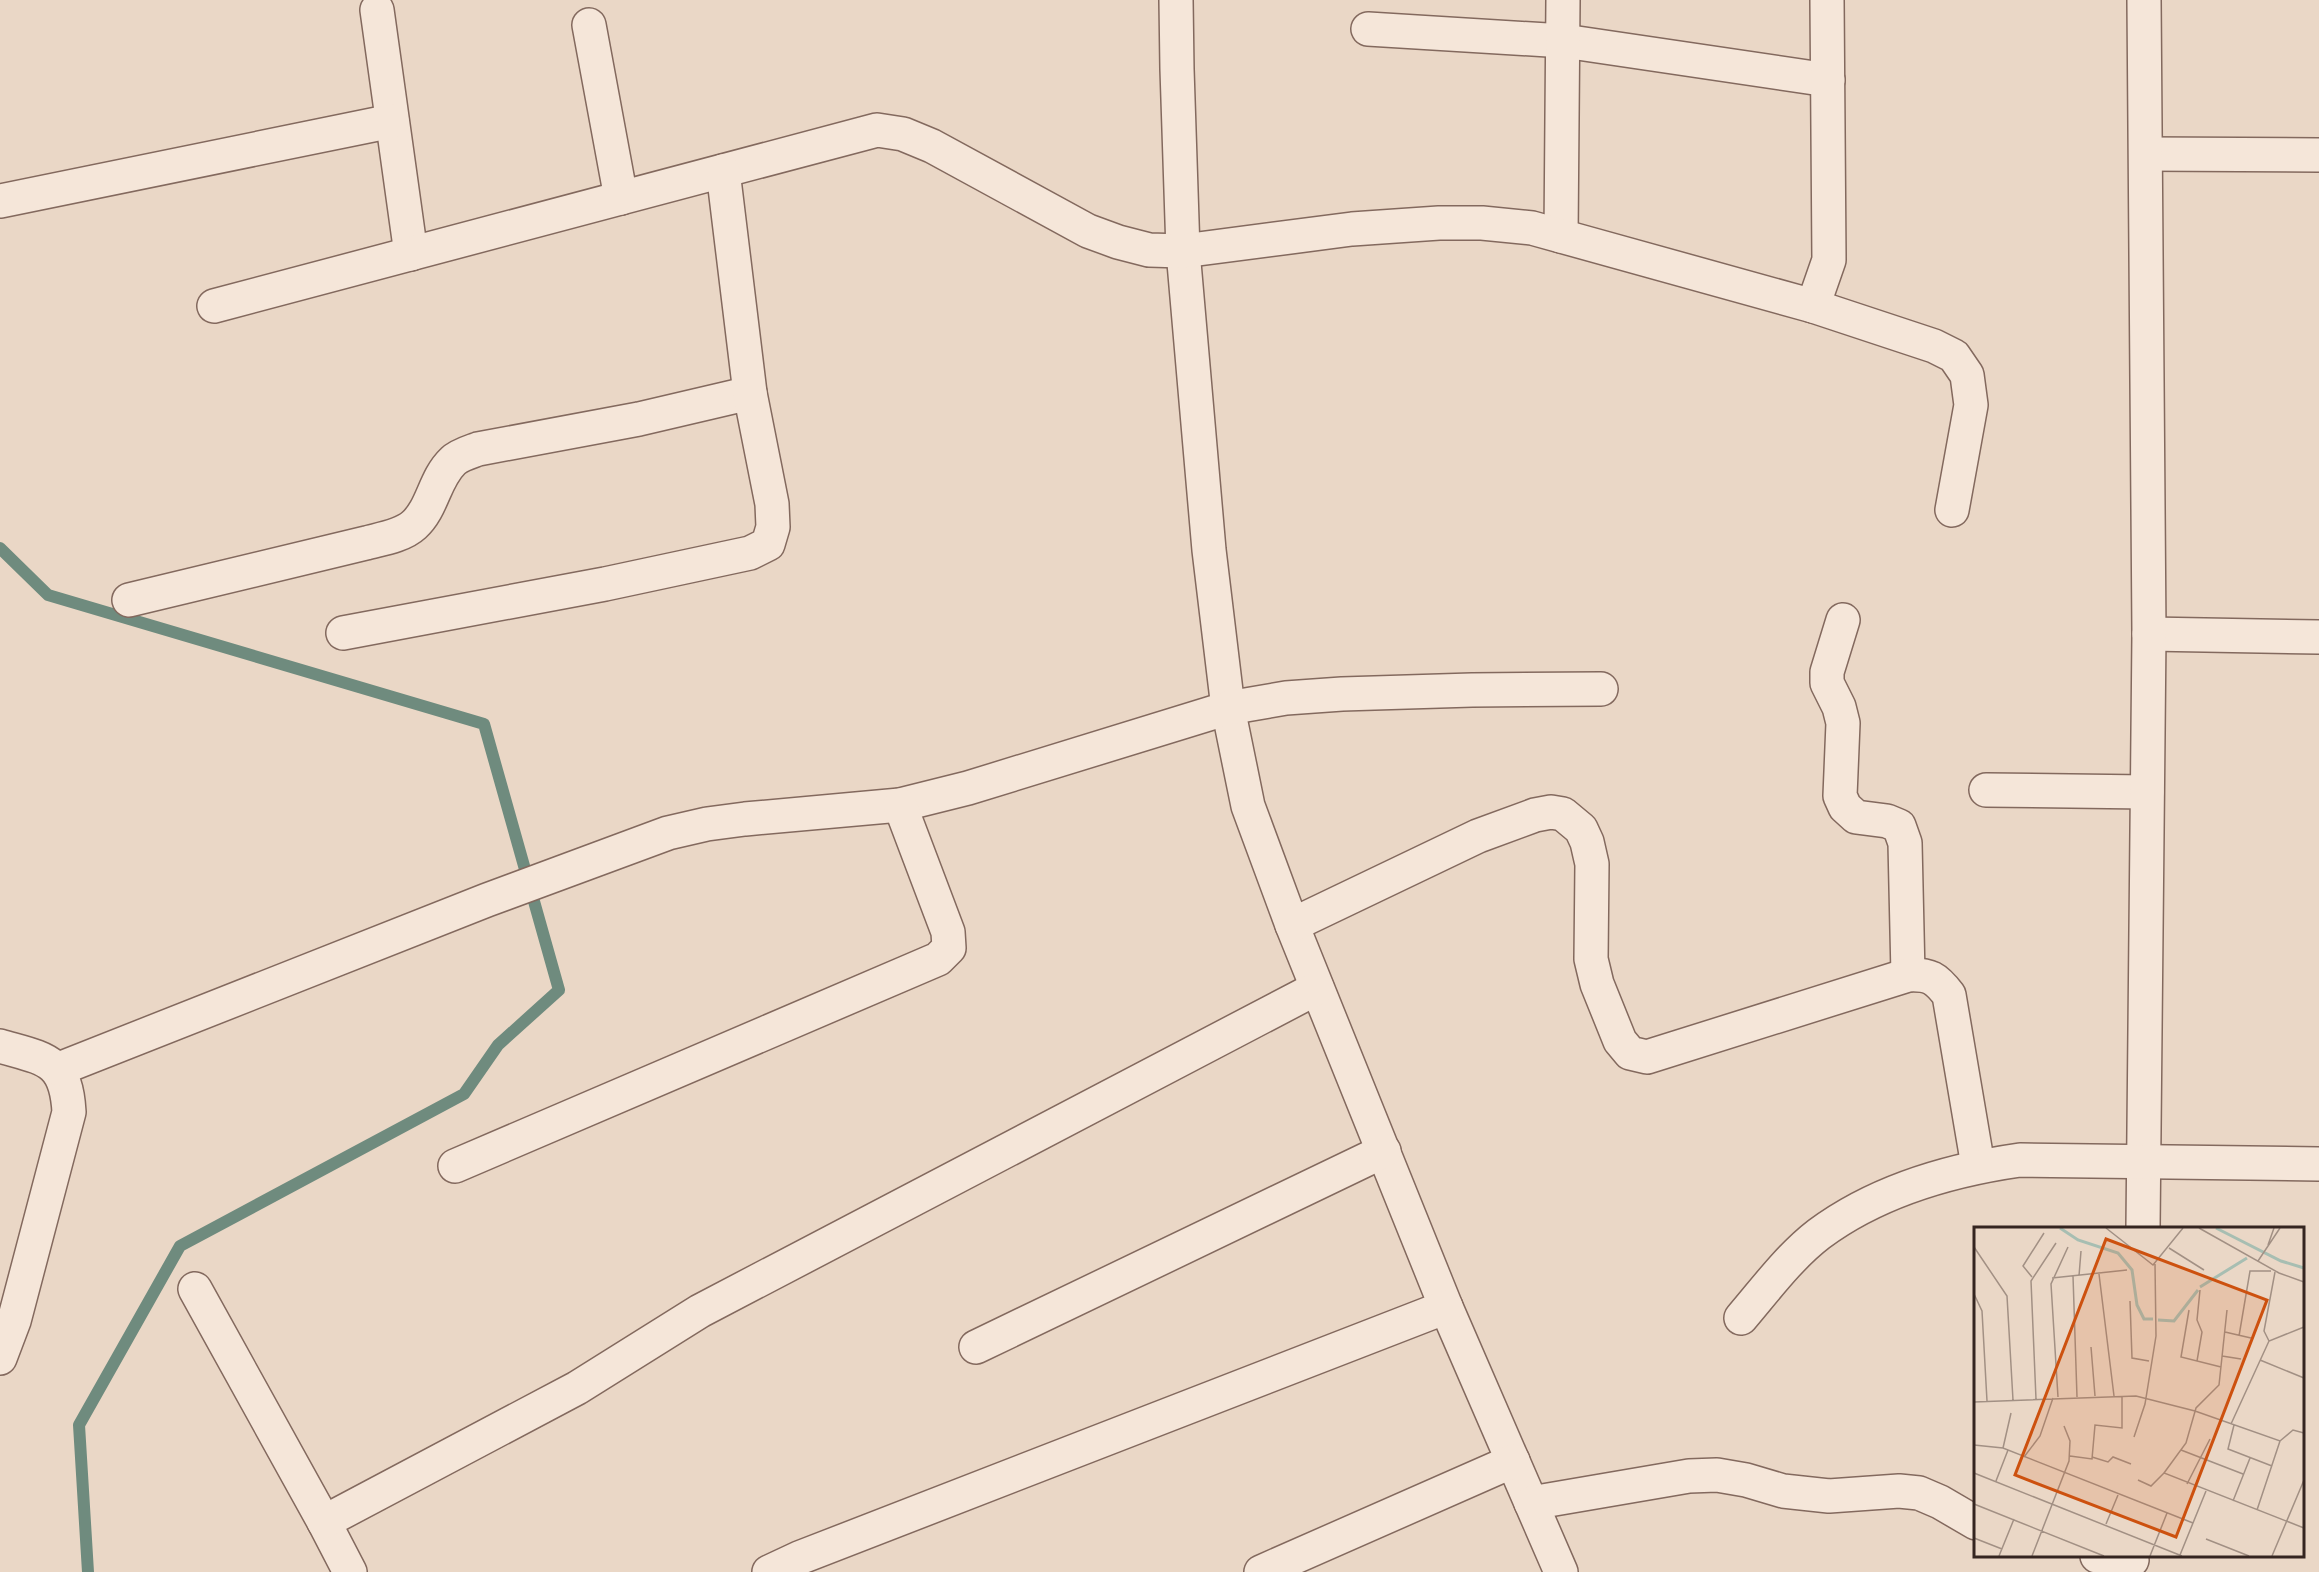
<svg xmlns="http://www.w3.org/2000/svg" width="2319" height="1572" viewBox="0 0 2319 1572" font-family="Bitter,serif">
<rect width="100%" height="100%" fill="#ead7c6"/>
<g fill="none" stroke-linecap="round" stroke-linejoin="round">
<!-- stream -->
<path stroke="#6f8b7e" stroke-width="12" d="M0 548 48 595 484 724 559 990 498 1045 464 1094 180 1246 79 1425 88 1572"/>
<!-- minor casing -->
<g stroke="#83695e" stroke-width="36">
<g id="minor">
<path d="M1176 0 1177 69 1183 251 1209 550 1228 708 1248 806 1292 925 1446 1307 1561 1572"/>
<path d="M377 10 411 254"/>
<path d="M589 25 621 198"/>
<path d="M1368 29 1564 41 1828 80"/>
<path d="M2146 154 2319 155"/>
<path d="M0 201 392 121"/>
<path d="M1561 236 1563 0"/>
<path d="M214 306 877 130 903 134 932 146 1088 231 1118 242 1149 250 1183 251 1352 229 1439 223H1482L1532 228 1813 306 1829 260 1827 0"/>
<path d="M1813 306 1934 346 1954 356 1967 375 1971 405 1952 510"/>
<path d="M129 600 366 543C381 539 402 536 414 525 433 508 434 479 453 461 459 455 470 452 478 449L639 419 750 393"/>
<path d="M1843 620 1827 672V683L1839 707 1843 723 1840 796 1845 807 1856 817 1887 821 1899 826 1905 843 1908 975"/>
<path d="M343 633 605 584 750 553 768 544 773 527 772 504 750 393 723 171"/>
<path d="M2149 634 2319 637"/>
<path d="M1986 790 2147 792"/>
<path d="M1292 925 1478 836 1535 815 1551 812 1563 814 1581 829 1587 842 1592 864 1591 959 1597 984 1620 1041 1630 1053 1647 1057 1908 975C1930 974 1936 978 1949 995L1978 1166"/>
<path d="M0 1046C45 1059 66 1059 69 1112L14 1321 0 1358"/>
<path d="M59 1069 487 900 668 833 707 824 745 819 900 805 968 788 1228 708 1286 698 1342 694 1472 690 1601 689"/>
<path d="M455 1166 938 959 949 948 948 932 900 805"/>
<path d="M2143 1228 2149 634 2144 0"/>
<path d="M195 1289 324 1522 350 1572"/>
<path d="M1741 1318C1765 1290 1789 1257 1819 1234 1877 1191 1950 1170 2020 1160L2319 1164"/>
<path d="M976 1347 1384 1151"/>
<path d="M1531 1503 1689 1476 1717 1475 1746 1480 1783 1491 1829 1496 1899 1491 1919 1493 1940 1502 1976 1523"/>
<path d="M324 1522 577 1388 700 1311 1317 988"/>
<path d="M2097 1556 2132 1560"/>
<path d="M769 1572 799 1558 1446 1307"/>
<path d="M1261 1572 1513 1461"/>
</g>
</g>
<!-- minor -->
<use href="#minor" stroke="#f5e6d9" stroke-width="33"/>
</g>
<!-- overview -->
<g transform="translate(1974 1227)">
<rect width="330" height="330" fill="#ead7c6"/>
<path fill="none" stroke="#a7beb2" stroke-width="3" d="M86 1 104 13 144 26 158 43 163 78 170 92H179M242 1 307 34 330 41M226 60 273 31M184 93 200 94 224 63"/>
<path fill="none" stroke="#a29084" stroke-width="1.5" d="M132 1 179 38 209 1M225 1 305 46 330 55M294 18 300 1M0 20 33 69 39 173M195 21 230 43M284 34 306 1M125 47 140 169M99 49 103 170M105 49 107 24M58 50 49 39 70 6M78 51 153 43M0 67 8 84 13 174M156 74 158 131 175 134M215 83 207 130 247 140M253 83 245 158 222 181 212 216 190 246 330 301M251 105 277 111M265 109 276 44H297M295 114 290 104 301 45M117 120 121 169M248 129 267 132M286 133 330 151M223 134 228 105 223 93 226 63M84 170 77 57 94 20M62 172 57 54 82 16M0 175 162 169 221 184 306 214 319 203 330 206M257 197 295 114 330 100M260 198 254 222 298 239M160 210 171 177 182 109 181 37M0 218 29 221 219 296M29 221 37 186M207 223 269 247M96 229 118 232 121 198 148 201V169M50 230 66 209 79 171M118 230 134 235 139 230 157 237M0 246 208 329M164 253 177 259 190 246M22 254 34 223M213 257 236 212M259 274 276 231M0 277 130 329M283 283 306 214M132 297 144 268M0 311 28 322M232 312 275 329M206 328 232 264M25 329 40 292M58 329 95 234 96 214 90 199M176 329 193 286M298 329 330 253"/>
<path fill="#cd510f" fill-opacity="0.15" stroke="#cd510f" stroke-width="3" d="M132 12 293 73 202 310 41 248Z"/>
<rect width="330" height="330" fill="none" stroke="#352520" stroke-width="3"/>
</g>
</svg>
